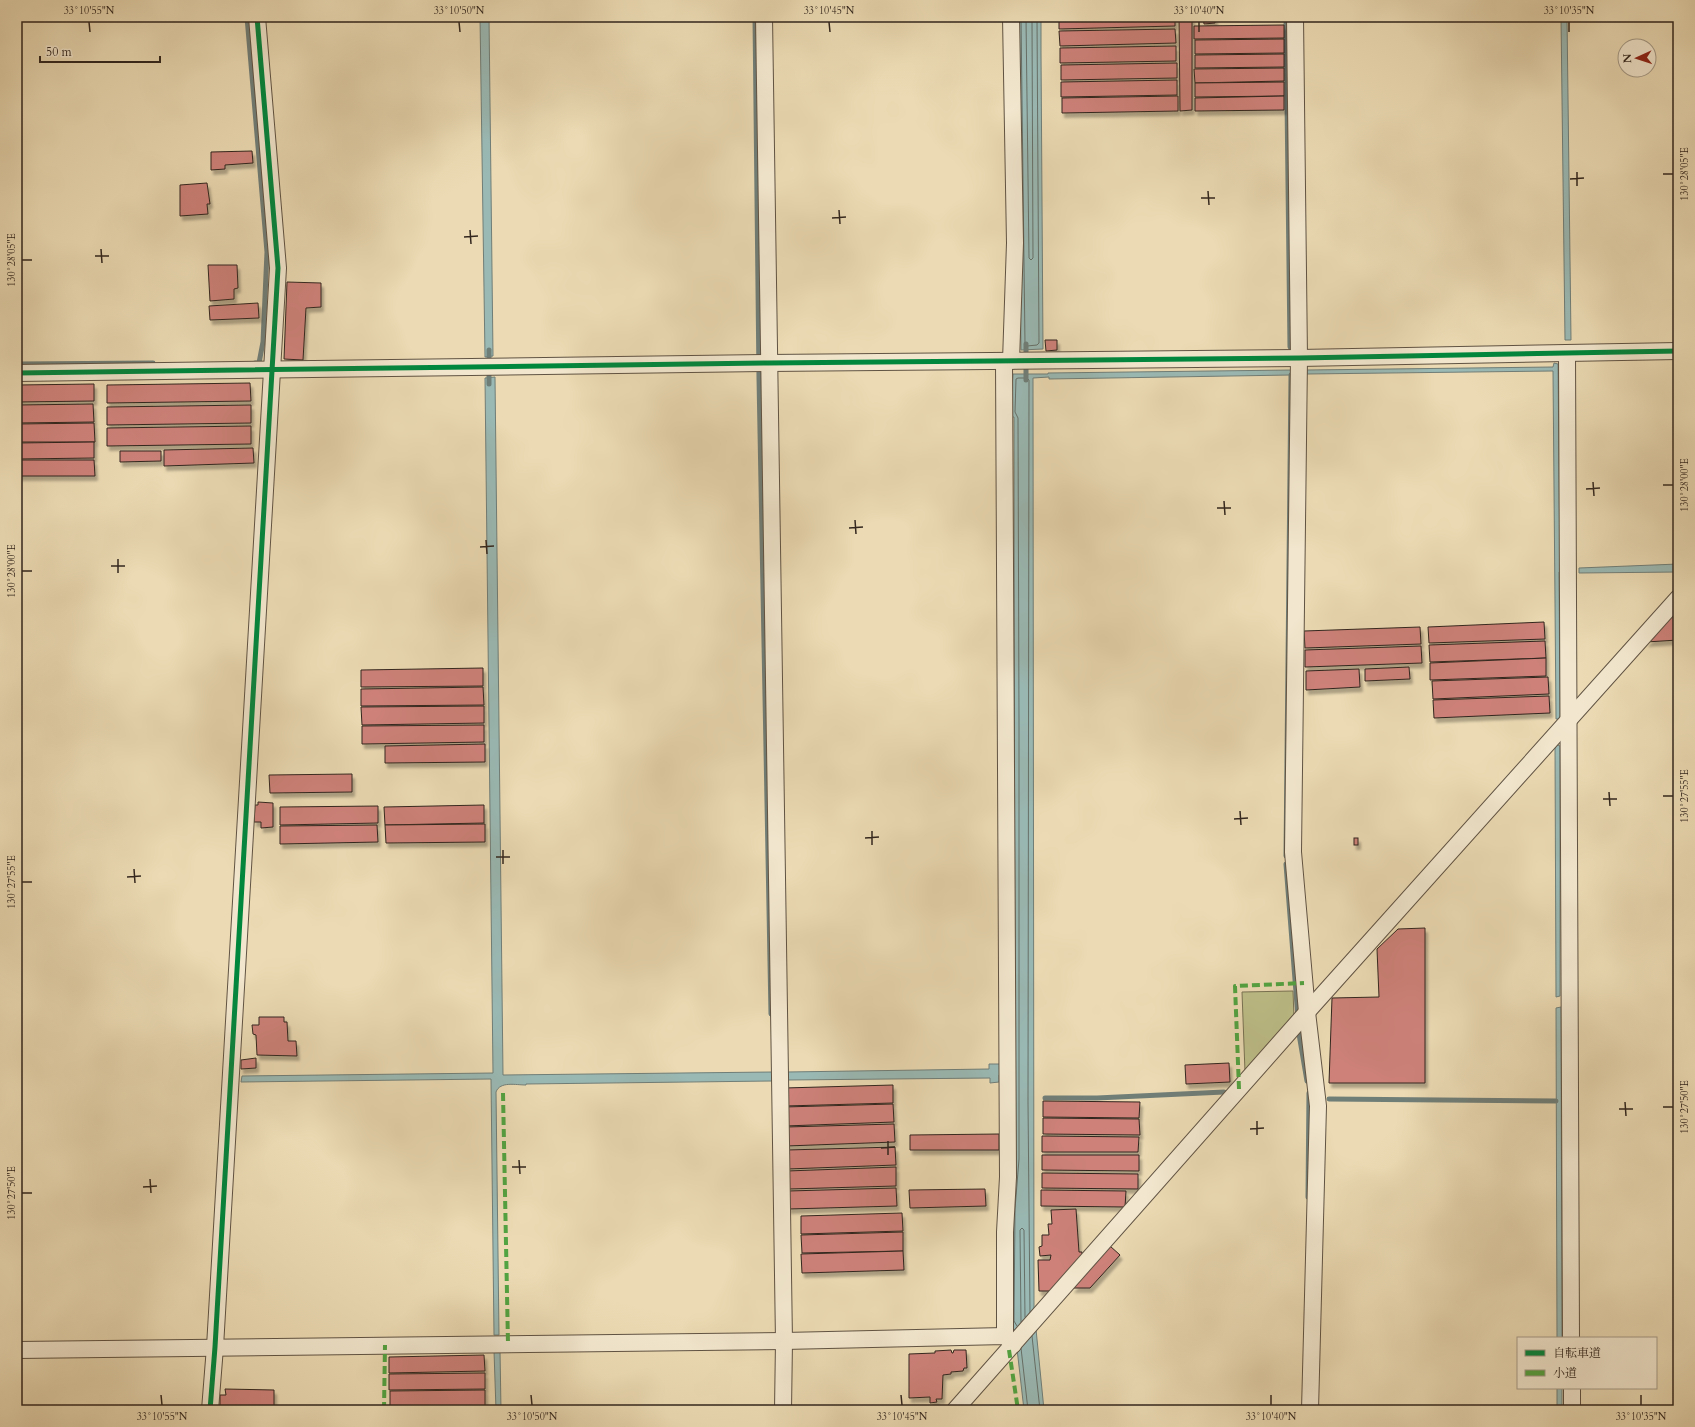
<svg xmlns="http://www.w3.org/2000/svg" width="1695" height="1427" viewBox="0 0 1695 1427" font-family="Cardo,'Noto Serif JP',serif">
<defs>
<filter id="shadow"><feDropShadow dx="2.5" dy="4.5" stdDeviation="1" flood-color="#0004"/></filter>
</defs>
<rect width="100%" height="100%" fill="#ebdab3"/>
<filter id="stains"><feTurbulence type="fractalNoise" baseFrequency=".005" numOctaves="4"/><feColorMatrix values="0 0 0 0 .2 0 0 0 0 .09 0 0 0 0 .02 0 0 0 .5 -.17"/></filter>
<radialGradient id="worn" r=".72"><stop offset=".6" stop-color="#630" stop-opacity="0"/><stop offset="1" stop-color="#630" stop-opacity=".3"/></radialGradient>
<!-- green -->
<path fill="#bdbe88" stroke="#787253" d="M1293 991 1294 1018 1245 1072 1242 992Z"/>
<!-- water -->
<g fill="#9ab9b4" stroke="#707e78">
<path d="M480 17H489L493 356 485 357Z"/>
<path d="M1017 17H1041V53L1043 349 1021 350Z"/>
<path d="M1561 17H1567L1571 340H1565Z"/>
<path d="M1554 363 1558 364 1560 568 1562 569V572H1559L1560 719H1556L1553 371 1307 374V370L1553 367Z"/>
<path d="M1293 370 1291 375 1049 379V377L1033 378 1034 1309 1044 1410H1024L1015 1331 1010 1323 1015 1074 1014 417H1010L1013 374H1048V373Z"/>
<path d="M495 377 503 1075 773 1072 772 1081 526 1084V1085C516 1085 500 1081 496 1092L499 1335H494L491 1079 241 1082 242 1076 493 1073 485 378Z"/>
<path d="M1678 564V572L1579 573V568Z"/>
<path d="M1555 744 1560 746V996L1556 997Z"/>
<path d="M1561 1007 1562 1338H1557L1556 1008Z"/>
<path d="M989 1064H999L1014 1075H999V1082L990 1083V1078L788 1080 787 1072 989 1069Z"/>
<path d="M494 1351H500L501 1410H496Z"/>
<rect x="1557" y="1388" width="5" height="22"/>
</g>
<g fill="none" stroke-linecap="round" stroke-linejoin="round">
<!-- shore -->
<g stroke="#667069" stroke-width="1">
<path d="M1021 17 1025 344 1027 346 1037 345 1039 343 1037 17"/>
<path d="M1026 17 1029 258 1031 260 1033 258 1032 17"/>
<path d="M1021 1322 1020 1230 1022 1228 1024 1230 1025 1317"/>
<path d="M1017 1326 1014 1321 1015 1209 1019 1159V724L1018 418 1015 412 1016 379 1018 378H1027L1029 380 1028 1103 1030 1312"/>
<path d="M1032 1336 1040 1410"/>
<path d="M1021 1348 1028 1410"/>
</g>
<!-- stream -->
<g stroke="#707e78" stroke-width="5">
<path d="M247 17 267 252 263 342 259 363H255"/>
<path d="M755 17 759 378 771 1014"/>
<path d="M1286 17 1290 347"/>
<path d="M489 350V384"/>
<path d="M17 364 153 363"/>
<path d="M1026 380V344"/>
<path d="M1286 856 1291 375"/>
<path d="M1286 864 1298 1018"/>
<path d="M1298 1028 1307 1081"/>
<path d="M1045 1098H1097L1224 1092"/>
<path d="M1329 1099 1556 1101"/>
<path d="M1308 1197 1309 1093"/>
</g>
</g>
<!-- building -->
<g fill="#cd8179" stroke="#32261e" filter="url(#shadow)">
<path d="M1059 17H1175V26L1059 29Z"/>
<path d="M1179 17H1192V110L1180 111Z"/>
<path d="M1203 17H1215V23L1204 24Z"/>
<path d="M1284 25V38L1194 39V26Z"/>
<path d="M1175 29 1176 43 1060 46 1059 31Z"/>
<path d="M1284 39V53L1195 54V40Z"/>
<path d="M1176 46V61L1060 63V48Z"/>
<path d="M1284 54V67L1195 68V55Z"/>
<path d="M1177 63V78L1061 80V65Z"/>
<path d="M1284 68V81L1195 83 1194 69Z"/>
<path d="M1177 80V95L1061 97V82Z"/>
<path d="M1284 82V96L1195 97V83Z"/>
<path d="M1178 96V111L1062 113V98Z"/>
<path d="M1284 96V110L1195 111V98Z"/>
<path d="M252 151 253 163 225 165V169L211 170V152Z"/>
<path d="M207 183 210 204H207L208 214 180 216V185Z"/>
<path d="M208 265H237L238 288 234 289V299L210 301Z"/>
<path d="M287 282 321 283V307L306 308 303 360 284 359Z"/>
<path d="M258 303 259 318 210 320 209 306Z"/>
<path d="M1045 340H1057V350L1046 351Z"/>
<path d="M250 383 251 401 107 403V385Z"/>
<path d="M94 384V401L17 402V385Z"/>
<path d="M93 404 94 422 17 423V405Z"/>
<path d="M251 405V423L107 425V407Z"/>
<path d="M94 423 95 442H17V424Z"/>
<path d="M251 426V444L107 446V428Z"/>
<path d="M94 442V458L17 459V443Z"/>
<path d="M253 448 254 463 164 466V450Z"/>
<path d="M120 451H161V461L120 462Z"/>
<path d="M17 460H94L95 476H17Z"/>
<path d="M1678 609V640L1646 642Z"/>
<path d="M1544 622 1545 639 1429 643 1428 627Z"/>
<path d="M1420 627 1421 644 1305 648 1304 631Z"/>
<path d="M1545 641 1546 658 1430 662 1429 645Z"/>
<path d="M1421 646 1422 663 1305 667V650Z"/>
<path d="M1546 658V676L1430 680V663Z"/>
<path d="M1409 667 1410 679 1365 681V669Z"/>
<path d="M483 668V686L361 687V670Z"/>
<path d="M1359 669 1360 687 1306 690V671Z"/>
<path d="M1548 677 1549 694 1433 699 1432 681Z"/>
<path d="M483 687 484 705 361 706V689Z"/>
<path d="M1549 696 1550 713 1434 718 1433 700Z"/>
<path d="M484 706V723L362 725 361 707Z"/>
<path d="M484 725V742L362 744V726Z"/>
<path d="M485 744V762L385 763V746Z"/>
<path d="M352 774V792L270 793 269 775Z"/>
<path d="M258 802 273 803V827L261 828V822H254L255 805H258Z"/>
<path d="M484 805V823L385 825 384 807Z"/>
<path d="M378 806V823L280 825V807Z"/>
<path d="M485 824V842L386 843 385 825Z"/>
<path d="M377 825 378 842 280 844V826Z"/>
<rect x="1354" y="838" width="4" height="7"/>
<path d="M1425 928V1083H1329L1332 998 1379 997 1377 949 1398 929Z"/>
<path d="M259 1017H284V1022H287L288 1041H296L297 1056 257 1055 256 1035 253 1034 252 1025H259Z"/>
<path d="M256 1058V1068L241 1069V1060Z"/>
<path d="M1229 1063 1230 1082 1186 1084 1185 1065Z"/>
<path d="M893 1085V1103L785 1106 784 1088Z"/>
<path d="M1043 1101 1140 1102 1139 1118 1043 1117Z"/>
<path d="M893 1104 894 1122 785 1126 784 1107Z"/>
<path d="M1043 1118 1139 1119 1140 1135 1043 1134Z"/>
<path d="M894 1124 895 1142 786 1146V1127Z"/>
<path d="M999 1134V1150H910V1135Z"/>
<path d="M1042 1136 1139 1137 1138 1152H1042Z"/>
<path d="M895 1147 896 1165 787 1169V1150Z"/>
<path d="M1042 1155H1139V1171L1042 1170Z"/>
<path d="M896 1167V1186L788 1189 787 1171Z"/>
<path d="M1042 1173 1138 1174V1189L1042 1188Z"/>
<path d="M896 1188 897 1206 788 1209V1191Z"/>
<path d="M985 1189 986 1206 910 1208 909 1190Z"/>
<path d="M1041 1190 1126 1191 1125 1207 1041 1206Z"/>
<path d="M1076 1209 1079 1252H1082V1258L1052 1291H1039L1038 1260H1050L1051 1255 1040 1256 1039 1247 1042 1246V1235H1049L1048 1224H1052L1051 1210Z"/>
<path d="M902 1213 903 1231 801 1234V1216Z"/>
<path d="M903 1232V1251L802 1253 801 1235Z"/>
<path d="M1110 1246 1120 1255 1090 1288H1072Z"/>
<path d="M903 1251 904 1270 802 1273 801 1254Z"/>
<path d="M951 1350 952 1353H953L954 1350H966L967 1368H964L963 1371 951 1372V1374L943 1375 942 1399H936L937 1402 930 1403V1397L909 1398V1354L935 1353V1351Z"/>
<path d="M484 1355 485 1371 389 1373V1357Z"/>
<path d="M485 1373V1389L389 1390V1374Z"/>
<path d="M225 1389 274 1390V1410H220V1395H226Z"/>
<path d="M485 1390V1406L390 1407V1391Z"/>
<path d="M486 1407V1410H390V1408Z"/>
</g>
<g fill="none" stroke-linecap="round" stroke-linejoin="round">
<!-- minor casing -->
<g stroke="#605343" stroke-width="18">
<g id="minor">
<path d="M764 17 784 1341 783 1410"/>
<path d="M1295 17 1299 358 1293 852 1307 1012 1318 1106 1310 1410"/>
<path d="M1567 353 1571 1338"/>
<path d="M1004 361 1008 1177 1005 1232V1336"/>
<path d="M1011 361 1015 243 1011 17"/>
<path d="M17 373 768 363 1299 358 1678 351"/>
<path d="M17 1350 784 1341 1005 1336 1013 1345"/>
<path d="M1572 1388V1410"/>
<path d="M210 1410 215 1347 278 268 257 17"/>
<path d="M955 1410 1307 1012 1678 598"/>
</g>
</g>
<!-- minor -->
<use href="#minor" stroke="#f2e7ce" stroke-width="16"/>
<!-- quiet -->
<g stroke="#52a341" stroke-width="4" stroke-dasharray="8 4" stroke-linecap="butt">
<path d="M1239 1089 1235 986 1304 983"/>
<path d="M503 1093 508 1344"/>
<path d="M1009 1350 1018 1410"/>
<path d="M384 1410 385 1345"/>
</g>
<!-- cycleway casing -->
<g stroke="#f2e7ce" stroke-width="8">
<g id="cycleway">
<path d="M17 373 768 363 1299 358 1678 351"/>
<path d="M210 1410 215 1347 278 268 257 17"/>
</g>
</g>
<!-- cycleway -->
<use href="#cycleway" stroke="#00873e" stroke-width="5"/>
</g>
<!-- ticks -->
<path fill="none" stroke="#32261e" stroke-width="1.5" d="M89 22 90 32M459 22 460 32M829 22 830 32M1199 22V32M1569 22V32M1577 172V186M1663 174H1673M1570 179 1584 178M1208 191 1209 205M1201 198H1215M839 210 840 224M832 218 846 217M470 230 471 244M464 237 478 236M101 249 102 263M95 256H109M22 260H32M1593 482 1594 496M1663 485H1673M1586 489 1600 488M1224 501 1225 515M1217 508H1231M855 520 856 534M849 528 863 527M486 540 487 554M480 547 494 546M118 559V573M111 566H125M22 571H32M1609 792 1610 806M1663 796H1673M1603 799H1617M1240 811 1241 825M1234 819 1248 818M872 831V845M865 838 879 837M503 850V864M496 857H510M134 869 135 883M127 877 141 876M22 882H32M1625 1102 1626 1116M1663 1107H1673M1619 1109H1633M1257 1121V1135M1250 1129 1264 1128M888 1141V1155M881 1148 895 1147M519 1160 520 1174M512 1167H526M150 1179 151 1193M143 1187 157 1186M22 1193H32M161 1395 162 1405M531 1395 532 1405M901 1395 902 1405M1271 1395V1405M1641 1395V1405"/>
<!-- margin -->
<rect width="1695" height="1427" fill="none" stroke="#ebdab3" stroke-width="44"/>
<!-- legend -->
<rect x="1517" y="1337" width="140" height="52" fill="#f2e7ce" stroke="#a59a88"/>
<rect x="1525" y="1350" width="20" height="6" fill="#00873e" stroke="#a59a88"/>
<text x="1553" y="1357" font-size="12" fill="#32261e">自転車道</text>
<rect x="1525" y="1370" width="20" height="6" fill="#52a341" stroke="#a59a88"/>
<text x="1553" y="1377" font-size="12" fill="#32261e">小道</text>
<!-- north arrow -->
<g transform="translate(1637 58) rotate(267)"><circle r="19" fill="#f2e7ce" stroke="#a59a88"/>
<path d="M0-3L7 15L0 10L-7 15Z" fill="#8f2418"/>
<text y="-6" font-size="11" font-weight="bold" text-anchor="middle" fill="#32261e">N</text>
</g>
<!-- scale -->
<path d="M40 56v6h120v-6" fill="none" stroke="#32261e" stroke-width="2"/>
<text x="46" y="56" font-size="12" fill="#32261e" stroke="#f2e7ce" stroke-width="3" paint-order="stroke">50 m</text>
<rect x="22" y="22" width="1651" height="1383" fill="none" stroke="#32261e" stroke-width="1.5"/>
<g font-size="10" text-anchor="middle" fill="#32261e">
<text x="89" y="14">33°10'55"N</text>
<text x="459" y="14">33°10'50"N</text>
<text x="829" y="14">33°10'45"N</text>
<text x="1199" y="14">33°10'40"N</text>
<text x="1569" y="14">33°10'35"N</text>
<text transform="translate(1684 174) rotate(-90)" y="4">130°28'05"E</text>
<text transform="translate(11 260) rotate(-90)" y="4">130°28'05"E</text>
<text transform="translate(1684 485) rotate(-90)" y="4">130°28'00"E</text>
<text transform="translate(11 571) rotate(-90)" y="4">130°28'00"E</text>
<text transform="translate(1684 796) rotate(-90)" y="4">130°27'55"E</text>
<text transform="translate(11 882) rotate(-90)" y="4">130°27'55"E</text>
<text transform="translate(1684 1107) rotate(-90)" y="4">130°27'50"E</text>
<text transform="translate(11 1193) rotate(-90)" y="4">130°27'50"E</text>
<text x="162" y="1420">33°10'55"N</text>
<text x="532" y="1420">33°10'50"N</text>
<text x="902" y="1420">33°10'45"N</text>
<text x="1271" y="1420">33°10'40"N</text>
<text x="1641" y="1420">33°10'35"N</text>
</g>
<rect width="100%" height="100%" filter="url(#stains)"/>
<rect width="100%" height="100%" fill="url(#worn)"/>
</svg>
